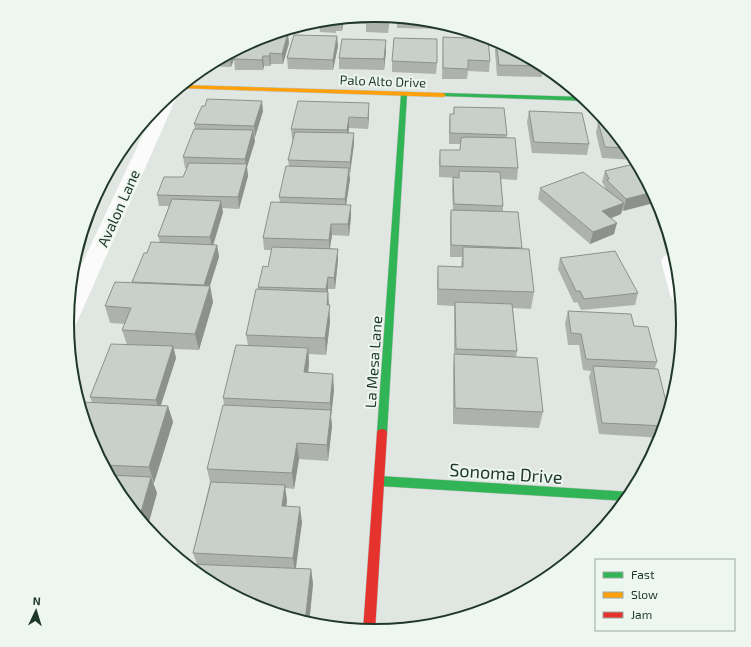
<svg xmlns="http://www.w3.org/2000/svg" width="751" height="647" viewBox="0 0 751 647" font-family="'Exo 2',sans-serif">
<rect width="100%" height="100%" fill="#e0e6e1"/>
<g fill="none" stroke-linecap="round" stroke-linejoin="round">
<!-- fast casing -->
<g stroke="#b9c3bc" stroke-width="1">
<g id="fast">
<path d="M404 92 407 94 387 433 386 436 382 437 378 436 377 433 401 94Z"/>
<path d="M443 93 583 97 588 101 441 96V94Z"/>
<path d="M379 476 631 492 633 493 627 501 379 486 375 484 374 481 375 478Z"/>
</g>
</g>
<!-- slow casing -->
<g stroke="#b9c3bc" stroke-width="1">
<path id="slow" d="M182 85 443 93 446 95 443 97 178 88Z"/>
</g>
<!-- jam casing -->
<g stroke="#b9c3bc" stroke-width="1">
<path id="jam" d="M382 429 386 430 387 433 375 632 363 631 377 433 378 430Z"/>
</g>
<!-- street -->
<g fill="#fafbfa" fill-rule="evenodd">
<path d="M173 92 177 96 78 320 75 325 67 328 70 289 156 107Z"/>
<path d="M671 254 676 256 678 264 681 302 673 300 670 295 661 261 664 256Z"/>
</g>
<!-- fast -->
<use href="#fast" fill="#30b455" fill-rule="evenodd"/>
<!-- slow -->
<use href="#slow" fill="#ff9f0a" fill-rule="evenodd"/>
<!-- jam -->
<use href="#jam" fill="#e5322d" fill-rule="evenodd"/>
</g>
<!-- wall -->
<g fill="#adb2ae">
<path d="M376 15 389 16 388 33 366 32V24H349L348 18Z"/>
<path d="M397 17 436 21 439 22V29L397 28Z"/>
<path d="M344 18 342 31H336V33L320 32 319 23H308L316 21Z"/>
<path d="M443 23 464 30 443 29Z"/>
<path d="M443 37 490 61 489 72 468 71 467 79H442Z"/>
<path d="M258 38 289 43 283 64H271L270 66H264L263 70H235L234 59 231 67 206 66Z"/>
<path d="M496 41 544 66 542 77 497 76 495 51Z"/>
<path d="M338 46 333 70 288 69 287 58Z"/>
<path d="M386 51 384 70 339 69V58Z"/>
<path d="M392 61 437 63 436 74 392 72Z"/>
<path d="M546 66 547 67 556 75H547Z"/>
<path d="M454 107 507 135V138L518 168 517 180 501 179 503 206V211L522 248V249L534 292 531 309 513 308 517 351 516 357 543 412 539 428 453 424V371L454 355V306L437 305V282L438 266 461 267 462 257H450V221L451 210H453L452 189 453 177 458 178 439 177V161L440 150H460V144H449V125L450 114H453Z"/>
<path d="M263 111 255 137H254L255 141 247 167 248 176 239 209 222 208 223 212 213 245H217L219 257 210 286 213 302 199 350 174 349 176 358 161 405 168 406 173 422 154 483H153L157 493 147 529 119 495 90 441 92 402 90 397 127 345 122 330 125 324 110 323 105 306 132 283 147 253 160 243 158 236 169 206H159L157 195 183 177 187 168H185L183 157 195 129 194 124Z"/>
<path d="M529 111 589 144 587 155 532 153 527 122Z"/>
<path d="M369 114 368 129 349 128V133H354V144L350 173H349L350 179 346 205H351V216L349 236 332 235 330 249H338V260L335 289H328V292L330 322 326 355 309 354V364L308 373 334 390 331 417 332 426 328 461 299 459 294 489 285 488 287 501 286 506 302 522 296 568 311 569 313 584 309 624 257 608 197 564 193 553 210 482 207 469 224 405 223 398 248 345 246 335 258 290V287L268 267 271 250H264L263 238 280 203 279 197 289 166 288 160 293 140 292 139 291 129Z"/>
<path d="M600 118H604L632 152 636 160 602 158 596 133 598 122H599Z"/>
<path d="M638 163 623 211 622 209 621 214 611 218 614 234 590 244 538 199 540 188H605V187L602 182 605 171Z"/>
<path d="M560 258 638 293 635 305 581 310 577 302 574 303 558 269Z"/>
<path d="M568 311 634 326 657 362 655 368 665 426 662 438 599 434 589 377 591 371 583 370 579 345H568L565 323Z"/>
</g>
<!-- shaded-wall -->
<g fill="#8d918d">
<path d="M389 16 388 33V22Z"/>
<path d="M342 18H344L342 31 341 21Z"/>
<path d="M288 33 289 43 283 64 282 54Z"/>
<path d="M337 36 338 46 333 70V60Z"/>
<path d="M386 40V51L384 70V59Z"/>
<path d="M238 49 231 67 230 56 231 52Z"/>
<path d="M270 53 271 64 270 66 269 56Z"/>
<path d="M263 56 264 66 263 70 262 60Z"/>
<path d="M262 101 263 111 255 137 254 126Z"/>
<path d="M369 103V114L368 129V118Z"/>
<path d="M349 117V128L347 141V130Z"/>
<path d="M253 130 255 141 247 167 248 176 239 209 238 197 246 168 245 159Z"/>
<path d="M354 133V144L350 173V162Z"/>
<path d="M349 168 350 179 345 211V199Z"/>
<path d="M653 192 658 202 623 211 626 199Z"/>
<path d="M221 201 223 212 212 249 210 237Z"/>
<path d="M624 203 621 214 599 223 602 211Z"/>
<path d="M351 205V216L349 236 348 224Z"/>
<path d="M617 223 614 234 590 244 593 232Z"/>
<path d="M331 224 332 235 329 252V240Z"/>
<path d="M217 245 219 257 206 297 204 285Z"/>
<path d="M338 249V260L335 289 334 278Z"/>
<path d="M328 277V289L327 301 326 289Z"/>
<path d="M210 286 213 302 199 350 195 334Z"/>
<path d="M328 292 330 322 326 355 325 338 327 305Z"/>
<path d="M173 346 176 358 159 411 156 400Z"/>
<path d="M308 348 309 364 306 389 304 372Z"/>
<path d="M333 374 334 390 331 417 332 426 328 461 327 445 331 411 330 403Z"/>
<path d="M168 406 173 422 154 483 149 467Z"/>
<path d="M297 443 299 459 294 489 292 473Z"/>
<path d="M151 477 157 493 147 529 139 519Z"/>
<path d="M285 485 287 501 284 521 282 506Z"/>
<path d="M300 507 302 522 295 573 293 558Z"/>
<path d="M311 569 313 584 309 624 306 623 305 622Z"/>
</g>
<!-- building -->
<g fill="#c9cfca" stroke="#8d918d">
<path d="M376 15 389 16 388 22H366L367 16Z"/>
<path d="M342 18 341 21H336V23L319 22 320 20Z"/>
<path d="M278 32 288 33 282 54 270 53 269 56H263L262 60 234 59 238 49 258 38Z"/>
<path d="M294 35 337 36 333 60 287 58Z"/>
<path d="M443 37 488 39 490 61 468 60V69L443 68Z"/>
<path d="M394 38 437 39V63L392 61Z"/>
<path d="M342 39 386 40 384 59 339 58Z"/>
<path d="M496 41H498L544 65V66L499 65Z"/>
<path d="M231 52 230 56H224Z"/>
<path d="M207 99 262 101 254 126 194 124 202 106H205Z"/>
<path d="M298 101 369 103 368 118 349 117 347 130 291 129Z"/>
<path d="M454 107 504 108 507 135 450 133V114H454Z"/>
<path d="M529 111 582 113 589 144 534 142Z"/>
<path d="M600 118H604L629 148 605 147 598 122H601Z"/>
<path d="M194 129 253 130 245 159 183 157Z"/>
<path d="M295 132 354 133 350 162 288 160Z"/>
<path d="M467 137 515 138 518 168 440 166V150H460L461 138Z"/>
<path d="M189 163 247 164 238 197 157 195 164 177H183Z"/>
<path d="M638 163 653 192 626 199 607 180 609 179 605 171Z"/>
<path d="M286 166 349 168 345 199 279 197Z"/>
<path d="M459 171 500 172 503 206 454 204 453 177 459 178Z"/>
<path d="M583 172 624 203 602 211 617 223 593 232 540 188Z"/>
<path d="M172 199 221 201 210 237 158 236Z"/>
<path d="M271 202 351 205 348 224H331L329 240 263 238Z"/>
<path d="M451 210 518 212 522 248 451 245Z"/>
<path d="M151 242 217 245 204 285 132 282 144 253H147Z"/>
<path d="M272 247 338 249 334 278 328 277 326 289 258 287 263 266 268 267Z"/>
<path d="M463 247 529 249 534 292 438 289V266L463 267Z"/>
<path d="M615 251 638 293 584 299 580 291H576L560 258Z"/>
<path d="M115 282 210 286 195 334 122 330 131 308 105 306Z"/>
<path d="M256 289 328 292 327 305H330L325 338 246 335Z"/>
<path d="M455 302 512 304 517 351 456 349Z"/>
<path d="M568 311 631 314 634 326 648 327 657 362 586 359 581 334 571 333Z"/>
<path d="M111 344 173 346 156 400 90 397Z"/>
<path d="M236 345 308 348 304 372 333 374 330 403 223 398Z"/>
<path d="M454 354 537 358 543 412 455 408Z"/>
<path d="M593 366 658 369 669 414 665 426 602 423Z"/>
<path d="M82 402 168 406 149 467 103 465 90 441 80 407Z"/>
<path d="M223 405 331 410 327 445 297 443 292 473 207 469Z"/>
<path d="M108 475 151 477 139 519 119 495Z"/>
<path d="M211 482 285 485 282 506 300 507 293 558 193 553Z"/>
<path d="M189 564 311 569 305 622 299 621 257 608 204 580 188 567Z"/>
</g>
<g text-anchor="middle" dominant-baseline="central" stroke-width="4" stroke-linejoin="round" paint-order="stroke">
<!-- far-street labels -->
<g font-size="13" fill="#1f382a" stroke="#edf6ef">
<text transform="translate(383 81) rotate(2)">Palo Alto Drive</text>
</g>
<!-- street labels -->
<g font-size="15" fill="#1f382a" stroke="#edf6ef">
<text transform="translate(118 208) rotate(-66)">Avalon Lane</text>
<text transform="translate(373 362) rotate(-86)">La Mesa Lane</text>
</g>
<!-- near-street labels -->
<g font-size="18" fill="#1f382a" stroke="#edf6ef">
<text transform="translate(506 473) rotate(4)">Sonoma Drive</text>
</g>
</g>
<!-- crop -->
<path d="M0 0H751V647H0ZM74 323a301 301 0 1 1 602 0a301 301 0 1 1-602 0Z" fill="#edf6ef" fill-rule="evenodd"/>
<path fill="none" stroke="#1f382a" stroke-width="2" d="M74 323a301 301 0 1 1 602 0a301 301 0 1 1-602 0Z"/>
<!-- legend -->
<rect x="595" y="559" width="140" height="72" fill="#edf6ef" stroke="#9baaa0"/>
<rect x="603" y="572" width="20" height="6" fill="#30b455" stroke="#9baaa0"/>
<text x="631" y="579" font-size="12" fill="#1f382a">Fast</text>
<rect x="603" y="592" width="20" height="6" fill="#ff9f0a" stroke="#9baaa0"/>
<text x="631" y="599" font-size="12" fill="#1f382a">Slow</text>
<rect x="603" y="612" width="20" height="6" fill="#e5322d" stroke="#9baaa0"/>
<text x="631" y="619" font-size="12" fill="#1f382a">Jam</text>
<!-- north arrow -->
<g transform="translate(36 611) rotate(4)" stroke="#edf6ef" stroke-width="3" paint-order="stroke">
<path d="M0-3L7 15L0 10L-7 15Z" fill="#1f382a"/>
<text y="-6" font-size="11" font-weight="bold" text-anchor="middle" fill="#1f382a">N</text>
</g>
</svg>
